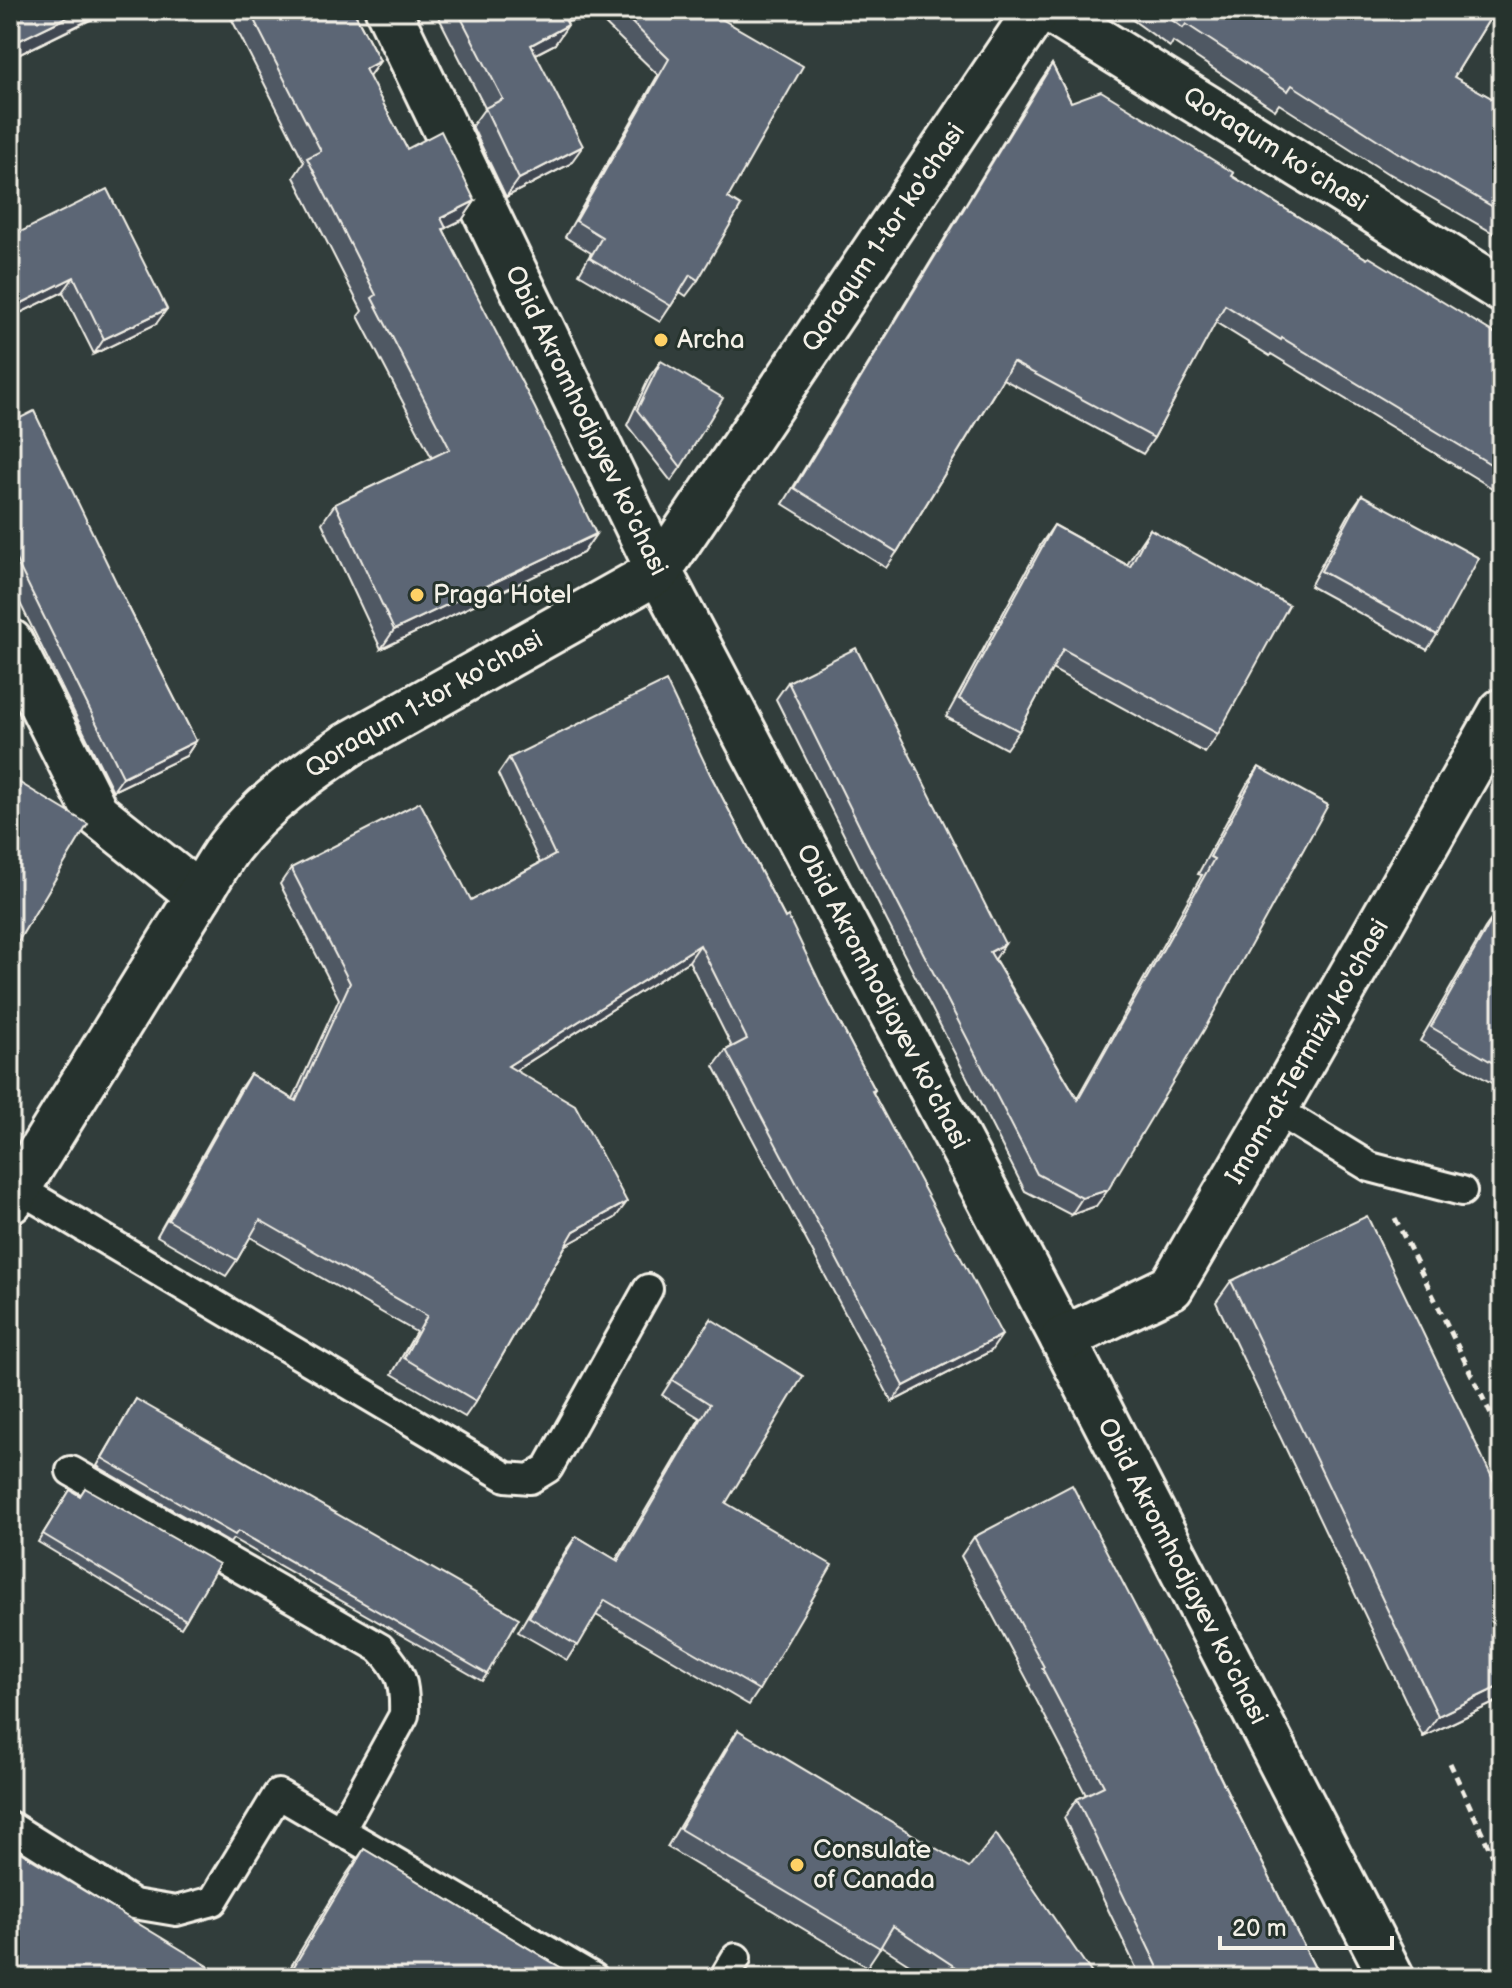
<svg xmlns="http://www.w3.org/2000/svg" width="1512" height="1988" viewBox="0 0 1512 1988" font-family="'Balsamiq Sans',sans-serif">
<rect width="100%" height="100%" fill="#313d3b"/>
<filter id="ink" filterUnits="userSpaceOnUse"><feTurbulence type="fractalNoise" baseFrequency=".0125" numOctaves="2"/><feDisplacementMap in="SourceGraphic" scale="16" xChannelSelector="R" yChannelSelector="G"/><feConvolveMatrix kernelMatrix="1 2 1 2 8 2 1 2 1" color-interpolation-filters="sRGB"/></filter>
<g filter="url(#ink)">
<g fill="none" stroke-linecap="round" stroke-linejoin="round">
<!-- service casing -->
<g stroke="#f4f1e8" stroke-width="34">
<g id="service">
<path d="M1275 1109 1370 1167 1462 1191"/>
<path d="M18 1188 506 1477 530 1479 548 1468 648 1289"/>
<path d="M71 1471 380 1648C402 1671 405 1684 404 1715L340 1831"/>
<path d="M10 1826 134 1904 176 1911 213 1901 278 1794 594 1978"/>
<path d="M724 1978 736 1958"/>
</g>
</g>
<!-- minor casing -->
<g stroke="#f4f1e8" stroke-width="50">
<g id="minor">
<path id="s1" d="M388 10 659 571 1063 1339 1392 1978"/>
<path d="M1049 10 1502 290"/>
<path d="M10 642 96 813 199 895"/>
<path id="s2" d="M10 1201 199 895C209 879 218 862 229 847 261 805 305 774 348 745L659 571 1037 10"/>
<path id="s3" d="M1063 1339 1171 1287 1275 1109 1502 711"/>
</g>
</g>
<!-- path -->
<g stroke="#f4f1e8" stroke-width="5" stroke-dasharray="8 6" stroke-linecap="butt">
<path d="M1395 1218 1502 1437"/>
<path d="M1450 1763 1502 1876"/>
</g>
<!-- service -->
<use href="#service" stroke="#26332d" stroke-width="28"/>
<!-- minor -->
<use href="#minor" stroke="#26332d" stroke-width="44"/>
</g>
<!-- wall -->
<g fill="#4f5864" stroke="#f4f1e8" stroke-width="2">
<path d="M10 10 109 11 10 59Z"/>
<path d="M227 10H353L380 61 369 77 407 149 475 201 462 220 445 228 444 231 596 534 583 553 381 649 322 523 335 504 432 458 358 316 362 311 294 177 304 162Z"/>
<path d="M435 10H560L555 44 536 54 570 164 506 197 472 126 485 108Z"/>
<path d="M575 10H706L728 198 698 280 686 296 680 292 660 322 579 274 591 253 565 237 658 75 598 17 567 22Z"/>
<path d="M1119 10H1495L1454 77 1502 104V238L1390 174V175L1279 104 1275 110 1173 42 1170 47Z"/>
<path d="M1052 64 1071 102 1232 176 1367 259 1502 338V494L1271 354 1270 356 1215 322 1154 438 1143 454 1003 379 897 552 886 568 783 504 1041 80Z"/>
<path d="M10 237 156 324 94 354 63 292 10 318Z"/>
<path d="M661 361 681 467 671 481 627 425 650 376Z"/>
<path d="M10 423 118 586 196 741 186 756 113 791 10 583Z"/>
<path d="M1362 495 1437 635 1427 650 1310 586 1352 509Z"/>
<path d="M1054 525 1127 565 1137 548 1150 529 1218 734 1205 753 1052 669 1019 731 1006 749 946 717 1041 544Z"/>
<path d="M788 682 995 959 1077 1098 1202 875 1198 874 1247 784 1259 767 1096 1206 1071 1215 1025 1191 887 921 776 699Z"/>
<path d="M509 758 710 774 875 1090 873 1093 991 1351 892 1402 714 1066 726 1050 732 1047 689 961 516 1070 615 1218 566 1245 476 1401 465 1417 392 1374 416 1332 250 1237 237 1260 226 1276 157 1236 239 1090 250 1074 293 1099 339 999 280 884 291 868 471 900 540 863 498 774Z"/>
<path d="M1495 914 1502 918V1089L1420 1041 1485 928Z"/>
<path d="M1231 1281 1502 1699 1423 1737 1216 1302Z"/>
<path d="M711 1319 726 1503 759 1690 749 1705 596 1615 567 1660 518 1632 566 1550 576 1536 616 1560 700 1418 662 1395Z"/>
<path d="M136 1399 487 1674 482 1681 233 1539 230 1543 97 1466Z"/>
<path d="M85 1488 186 1620 181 1628 38 1542 70 1490 80 1496Z"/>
<path d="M974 1537 1197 1725 1196 1727 1287 1913 1320 1978H1141L1064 1818 1077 1799 1086 1795 1029 1686 1030 1685 961 1556Z"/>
<path d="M738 1730 1095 1978H931L881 1946 867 1967 667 1847 726 1748Z"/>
<path d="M364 1849 578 1978H284L346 1875Z"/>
</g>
<!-- shaded-wall -->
<g fill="#404751" stroke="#f4f1e8" stroke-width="2">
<path d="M82 10H109L10 59V54L18 41Z"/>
<path d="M575 10H603L598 17 567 22Z"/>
<path d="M568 25 555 44 518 63 531 45Z"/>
<path d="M380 61 366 80 365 69Z"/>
<path d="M583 146 570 164 506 197 519 179Z"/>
<path d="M475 201 462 220 445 228 432 246 441 218Z"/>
<path d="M74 277 63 292 10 318V310L12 308Z"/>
<path d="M167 309 156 324 94 354 104 339Z"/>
<path d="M596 534 583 553 381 649 394 630Z"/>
<path d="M196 741 186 756 113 791 123 777Z"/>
<path d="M1005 944 994 961 990 952Z"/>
<path d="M700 945 689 961 497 1082 508 1066Z"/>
<path d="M1108 1190 1096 1206 1071 1215 1082 1198Z"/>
<path d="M627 1202 615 1218 563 1247 574 1231Z"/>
<path d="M1002 1335 991 1351 892 1402 904 1386Z"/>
<path d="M1502 1685V1699L1423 1737 1438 1716Z"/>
</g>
<!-- building -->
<g fill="#5c6674" stroke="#f4f1e8" stroke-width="2">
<path d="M10 10H82L18 41 10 24Z"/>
<path d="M249 10H353L380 61 365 69 407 149 441 131 475 201 441 218 446 228 443 229 535 408 596 534 394 630 335 504 450 449 372 298 376 295 307 158 321 151Z"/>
<path d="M457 10H560L568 25 531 45 583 146 519 179 485 108 503 99Z"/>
<path d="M619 10H706L803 66 728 198 741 206 698 280 690 275 671 306 590 258 602 237 576 221 669 59Z"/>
<path d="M1158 10H1495L1454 77 1502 104V212L1403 155V156L1292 85 1288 91 1186 24 1183 28Z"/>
<path d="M1052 64 1071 102 1101 91 1234 173 1232 176 1367 259 1369 257 1502 338V471L1282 338 1281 340 1225 305 1154 438 1013 362 897 552 794 488Z"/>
<path d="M107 189 167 309 104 339 74 277 12 308 10 304V237Z"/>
<path d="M661 361 723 398 681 467 637 410Z"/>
<path d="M34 411 118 586 196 741 123 777 10 548V423Z"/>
<path d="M1362 495 1479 558 1437 635 1321 571Z"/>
<path d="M1054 525 1130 567 1150 529 1289 605 1218 734 1063 649 1019 731 959 699Z"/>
<path d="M856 648 1005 944 990 952 1078 1100 1214 859 1210 857 1259 767 1328 805 1204 1030 1108 1190 1082 1198 1037 1174 898 904 788 682Z"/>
<path d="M666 681 710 774 785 918 788 916 829 1002 875 1090 872 1091 1002 1335 904 1386 726 1050 747 1039 700 945 508 1066 575 1105 627 1202 574 1231 476 1401 404 1358 427 1316 260 1220 237 1260 168 1220 250 1074 296 1101 350 983 291 868 420 802 471 900 555 855 509 758Z"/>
<path d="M10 777 88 824 10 955Z"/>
<path d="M1495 914 1502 918V1068L1431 1027Z"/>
<path d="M1367 1216 1502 1498V1685L1438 1716 1231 1281Z"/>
<path d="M711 1319 803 1376 726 1503 832 1565 759 1690 605 1600 578 1646 529 1617 576 1536 618 1561 710 1404 672 1380Z"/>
<path d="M136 1399 519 1618 487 1674 238 1531 235 1535 102 1458Z"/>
<path d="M1072 1485 1197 1725 1195 1726 1287 1913 1320 1978H1163L1077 1799 1104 1786 1042 1668 1044 1667 974 1537Z"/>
<path d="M85 1488 219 1564 186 1620 43 1534 70 1490 80 1496Z"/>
<path d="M738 1730 969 1868 996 1834 1095 1978H972L893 1926 880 1948 680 1829Z"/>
<path d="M10 1846 228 1978H10Z"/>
<path d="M364 1849 578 1978H287Z"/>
</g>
</g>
<!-- markers -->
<g fill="#ffd166" stroke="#26332d" stroke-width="3">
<circle cx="661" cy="340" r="8"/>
<circle cx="417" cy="595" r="8"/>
<circle cx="797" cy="1865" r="8"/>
</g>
<g text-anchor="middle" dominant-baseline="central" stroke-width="6" stroke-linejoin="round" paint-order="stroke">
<!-- street labels -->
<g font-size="26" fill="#f4f1e8" stroke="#26332d">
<text transform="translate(1275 150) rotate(32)">Qoraqum koʻchasi</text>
<text stroke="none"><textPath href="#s2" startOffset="1332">Qoraqum 1-tor ko'chasi</textPath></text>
<text stroke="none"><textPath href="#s1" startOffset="456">Obid Akromhodjayev ko'chasi</textPath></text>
<text stroke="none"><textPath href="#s2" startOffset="660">Qoraqum 1-tor ko'chasi</textPath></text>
<text stroke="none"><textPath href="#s1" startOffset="1104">Obid Akromhodjayev ko'chasi</textPath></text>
<text stroke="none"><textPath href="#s3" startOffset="392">Imom-at-Termiziy ko'chasi</textPath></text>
<text stroke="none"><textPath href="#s1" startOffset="1752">Obid Akromhodjayev ko'chasi</textPath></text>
</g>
<!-- poi labels -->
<g font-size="26" fill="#f4f1e8" stroke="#26332d" text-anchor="start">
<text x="677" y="340">Archa</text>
<text x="433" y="595">Praga Hotel</text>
<text x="813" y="1850">Consulate<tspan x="813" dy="30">of Canada</tspan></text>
</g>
</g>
<!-- margin -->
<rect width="1512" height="1988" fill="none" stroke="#26332d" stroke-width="40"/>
<rect x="20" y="20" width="1472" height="1948" fill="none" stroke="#f4f1e8" stroke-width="3" filter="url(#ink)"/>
<!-- scale -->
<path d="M1220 1936v12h172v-12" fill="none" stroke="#f4f1e8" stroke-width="4"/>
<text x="1232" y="1936" font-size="24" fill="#f4f1e8" stroke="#26332d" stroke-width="6" paint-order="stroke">20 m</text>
</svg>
